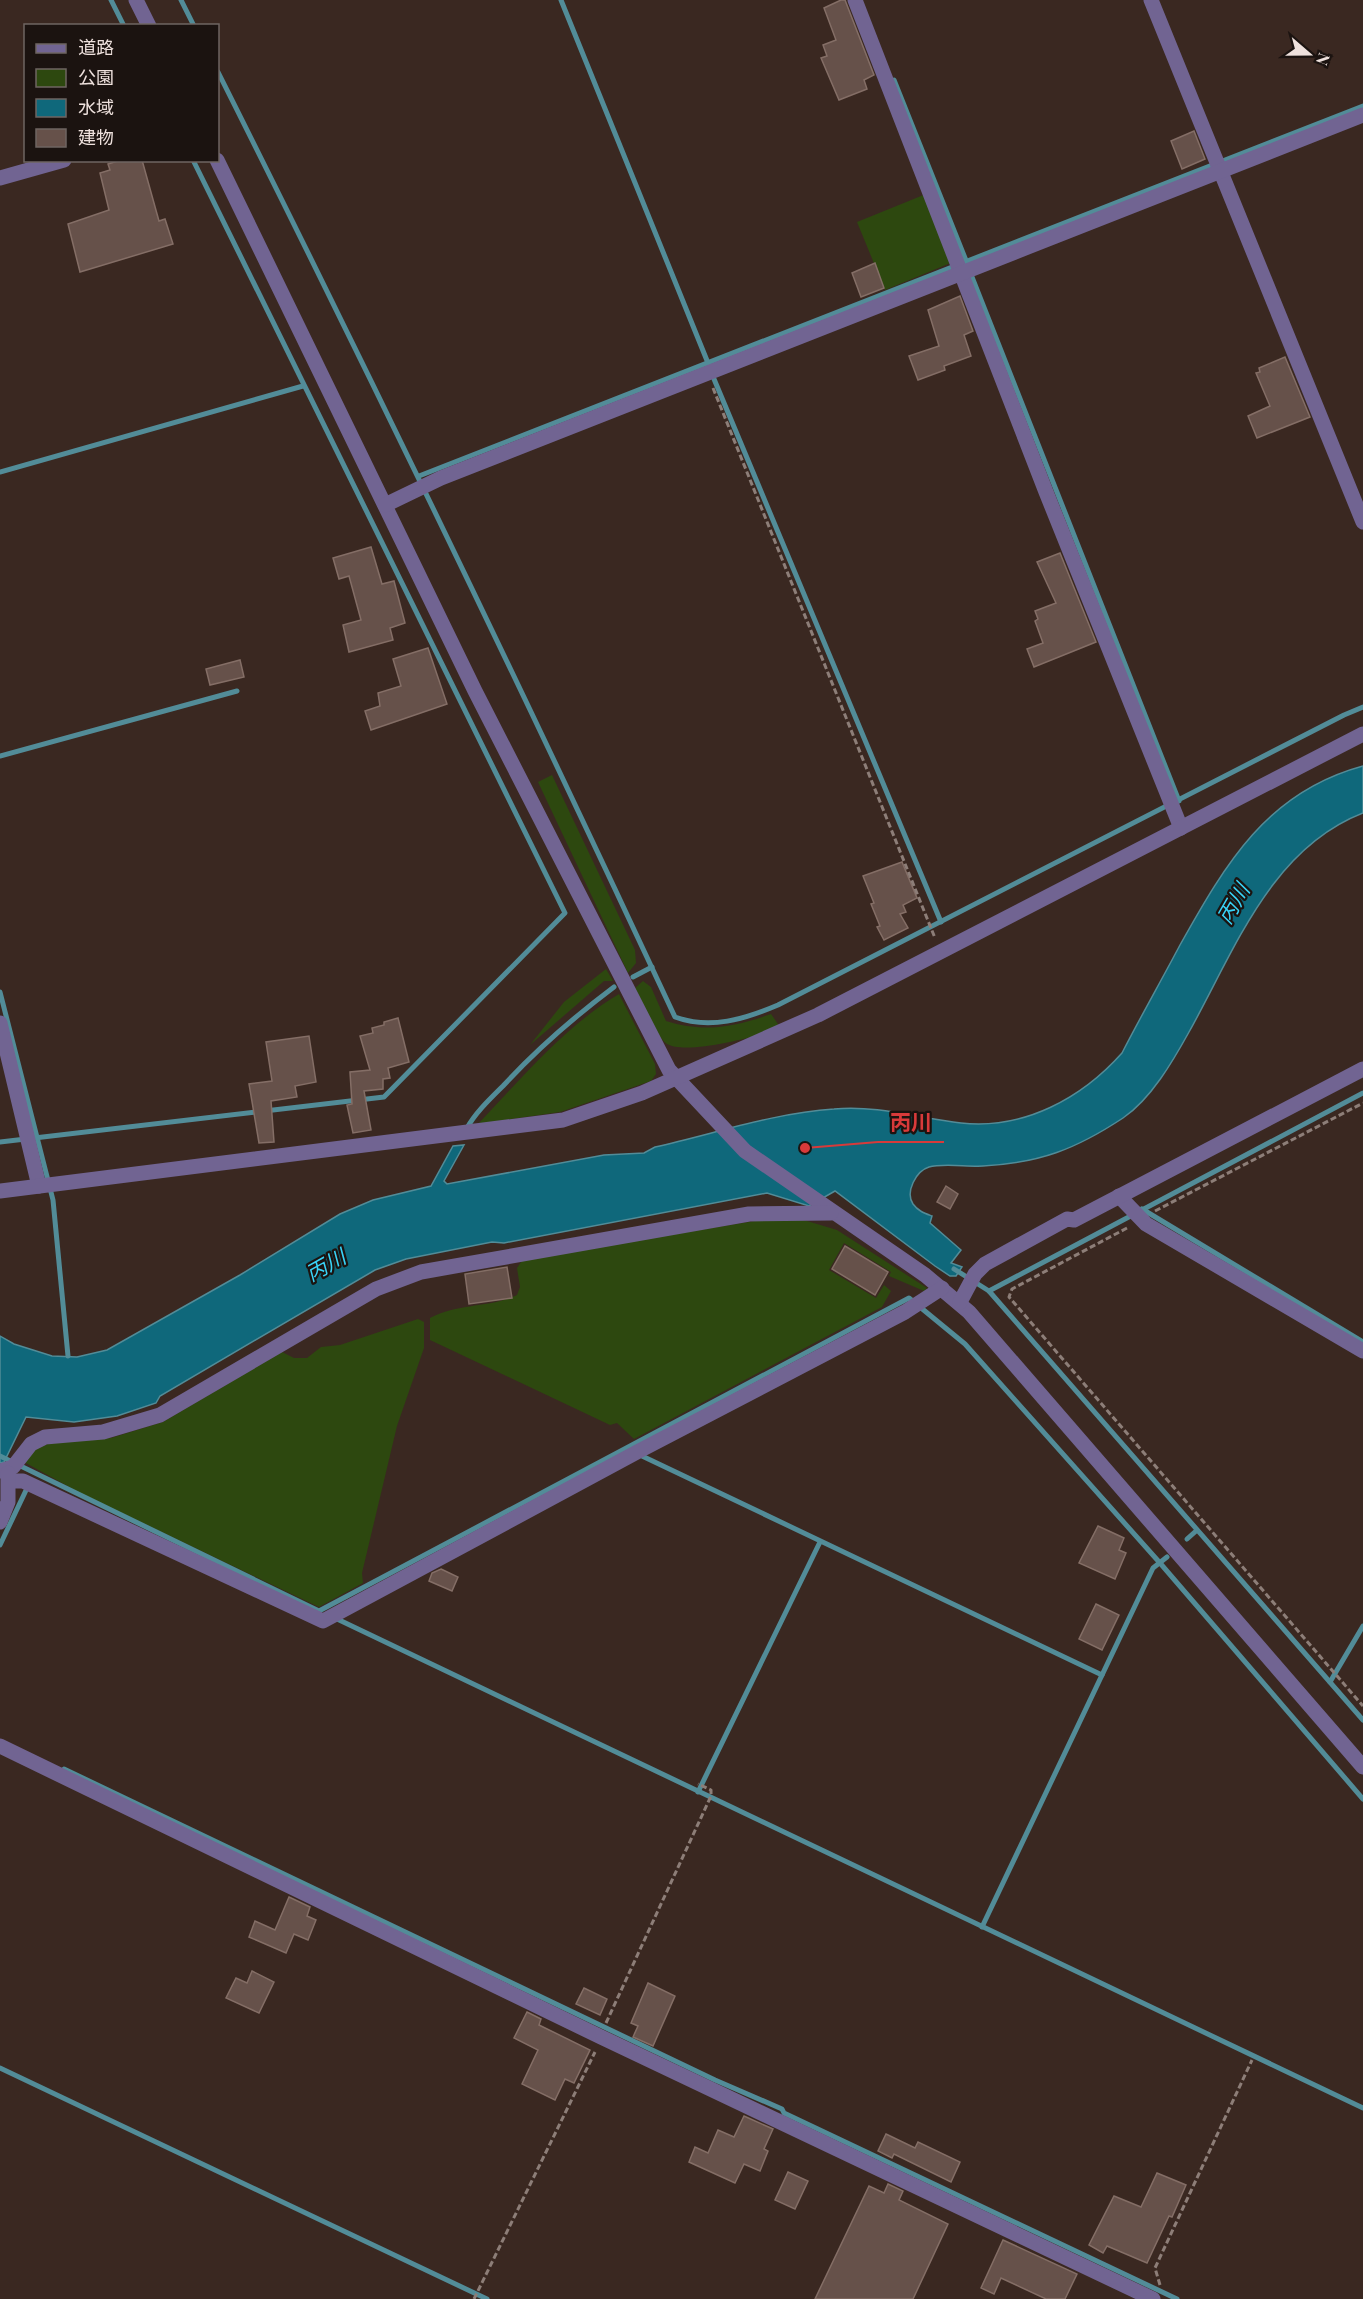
<svg xmlns="http://www.w3.org/2000/svg" width="1363" height="2299" viewBox="0 0 1363 2299" font-family="'Playfair Display','Noto Sans JP',serif">
<rect width="100%" height="100%" fill="#3a2821"/>
<!-- green -->
<g fill="#2d480f">
<path d="M926 194 953 262 885 290 857 222Z"/>
<path d="M552 775 635 950 636 963 628 973 538 782Z"/>
<path d="M606 969 613 981H604L530 1045 564 1002Z"/>
<path d="M643 981 651 987 666 1021C704 1033 734 1027 771 1014L778 1024 776 1029C756 1037 686 1055 667 1044 656 1037 642 1001 635 988Z"/>
<path d="M619 994 655 1064 656 1074 651 1081 560 1112 478 1124C521 1079 565 1026 619 994Z"/>
<path d="M779 1217 807 1221 837 1230 927 1288 924 1291 889 1276 891 1272 844 1243 829 1270 876 1298 884 1285 891 1291 882 1307 634 1439 617 1423 610 1425 430 1340V1318C457 1303 490 1308 517 1295L520 1287 517 1268 523 1259Z"/>
<path d="M418 1319 424 1322V1348L397 1426 362 1573 363 1583 319 1607 82 1494 24 1462 36 1449 53 1442 111 1438 163 1422 282 1352 294 1358H307L321 1347 340 1345Z"/>
</g>
<!-- water -->
<path fill="#0f687b" stroke="#528c98" stroke-width="1.5" d="M1363 766V813C1270 849 1234 952 1189 1032 1173 1061 1151 1099 1123 1118 1076 1149 1040 1163 983 1166 968 1167 942 1163 929 1167 916 1171 905 1192 913 1204 918 1211 924 1213 932 1216L930 1223 961 1250 951 1263 962 1267 956 1276H950L935 1266 835 1191 809 1206 767 1193 504 1243 492 1242 406 1259 375 1270 160 1396 156 1403 117 1416 74 1422 26 1417 4 1462 0 1463V1336L14 1344 52 1356 77 1357 107 1350 240 1275 340 1214 373 1200 431 1186 453 1146 464 1145 444 1181 447 1184 604 1155 644 1153 655 1147C714 1134 773 1113 834 1109 878 1105 918 1118 961 1123 1024 1130 1082 1098 1122 1053 1141 1016 1161 981 1180 945 1226 863 1267 792 1363 766Z"/>
<g fill="none" stroke-linecap="round" stroke-linejoin="round">
<!-- stream -->
<g stroke="#528c98" stroke-width="5">
<path d="M111 0 124 26"/>
<path d="M181 0 194 26"/>
<path d="M561 0 708 363"/>
<path d="M218 72C375 385 527 700 675 1017 710 1030 745 1019 778 1005L1344 715 1363 707"/>
<path d="M894 80 967 263"/>
<path d="M970 272 1179 801"/>
<path d="M714 379 941 922"/>
<path d="M0 472 303 386"/>
<path d="M419 476 1363 106"/>
<path d="M0 756 237 691"/>
<path d="M633 977 652 967"/>
<path d="M0 992 53 1200 68 1356"/>
<path d="M467 1128C476 1112 490 1099 503 1086 537 1049 574 1017 614 987"/>
<path d="M0 1142 384 1097 565 913 193 160"/>
<path d="M1142 1209 1363 1342"/>
<path d="M954 1269 989 1291 1363 1720"/>
<path d="M989 1291 1363 1093"/>
<path d="M0 1456 319 1611 909 1298 965 1344 1160 1563 1363 1799"/>
<path d="M642 1456 1102 1675"/>
<path d="M1187 1539 1196 1531"/>
<path d="M0 1545 29 1484"/>
<path d="M335 1618 1363 2108"/>
<path d="M1330 1682 1363 1626"/>
<path d="M64 1769 715 2080 782 2109 784 2113 1177 2299"/>
<path d="M698 1792 820 1542"/>
<path d="M982 1927 1153 1568 1167 1557"/>
<path d="M0 2068 487 2299"/>
</g>
</g>
<!-- building -->
<g fill="#66514a" stroke="#846e66" stroke-width="1.5">
<path d="M841 0H845L874 75 864 80 867 89 839 100 821 58 827 56 823 45 836 40 824 8Z"/>
<path d="M1194 131 1205 159 1182 169 1171 141Z"/>
<path d="M121 160H142L159 221 165 219 173 244 80 272 68 224 109 210 100 173 110 170 108 164Z"/>
<path d="M875 263 884 288 861 297 852 273Z"/>
<path d="M960 296 973 331 964 335 971 356 944 366 945 370 918 380 909 356 939 346 928 310Z"/>
<path d="M1285 357 1310 417 1257 438 1248 416 1270 406 1256 373 1260 372 1259 368Z"/>
<path d="M371 547 382 584 394 581 405 623 390 628 393 640 349 652 343 625 361 620 349 576 339 579 333 558Z"/>
<path d="M1060 553 1096 642 1034 667 1027 649 1043 643 1035 621 1038 619 1035 611 1056 603 1037 562Z"/>
<path d="M428 648 447 704 371 730 365 711 380 706 378 693 401 686 393 659Z"/>
<path d="M240 660 244 677 210 685 206 669Z"/>
<path d="M902 862 917 898 903 905 906 912 900 914 908 928 884 940 877 927 880 926 871 904 874 903 863 876Z"/>
<path d="M398 1018 409 1062 388 1068 390 1078 383 1079V1089L364 1091 371 1130 353 1133 347 1105 352 1104 350 1072 370 1070 360 1036 373 1033 372 1028 384 1025V1022Z"/>
<path d="M309 1036 316 1082 295 1086 297 1097 271 1101 274 1142 259 1143 249 1084 272 1081 266 1042Z"/>
<path d="M946 1186 958 1194 950 1209 937 1202Z"/>
<path d="M845 1246 888 1272 875 1295 832 1269Z"/>
<path d="M507 1267 512 1298 469 1304 465 1274Z"/>
<path d="M1098 1526 1124 1538 1119 1550 1126 1553 1115 1579 1079 1563Z"/>
<path d="M441 1569 458 1577 452 1591 429 1581 432 1573Z"/>
<path d="M1096 1604 1119 1615 1102 1650 1079 1639Z"/>
<path d="M289 1897 310 1907 307 1916 316 1920 308 1940 294 1934 286 1953 249 1937 255 1921 275 1930Z"/>
<path d="M252 1971 274 1982 259 2013 226 1998 236 1978 247 1983Z"/>
<path d="M648 1983 675 1996 653 2046 633 2037 638 2026 631 2023Z"/>
<path d="M584 1988 607 1999 600 2015 576 2004Z"/>
<path d="M527 2012 541 2019 539 2025 590 2050 574 2083 565 2079 555 2100 522 2084 538 2050 514 2038Z"/>
<path d="M744 2116 773 2129 764 2149 768 2151 760 2171 744 2164 735 2183 689 2162 695 2147 708 2153 718 2130 734 2137Z"/>
<path d="M886 2134 915 2148 918 2142 960 2162 951 2182 894 2154 892 2158 878 2151Z"/>
<path d="M788 2172 808 2181 795 2209 775 2200Z"/>
<path d="M1157 2173 1186 2185 1172 2217 1169 2216 1147 2263 1107 2246 1103 2253 1089 2245 1114 2196 1141 2207Z"/>
<path d="M888 2184 903 2191 899 2200 948 2224 913 2299H815L869 2186 884 2193Z"/>
<path d="M1003 2240 1077 2274 1065 2299H1046L1001 2278 994 2294 981 2288Z"/>
</g>
<g fill="none" stroke-linecap="round" stroke-linejoin="round">
<!-- path -->
<g stroke="#8d7e78" stroke-width="3" stroke-dasharray="6 3" stroke-linecap="butt">
<path d="M713 388 935 938"/>
<path d="M1155 1211 1363 1103"/>
<path d="M1127 1228 1012 1289 1009 1297 1363 1706"/>
<path d="M606 2023 711 1796V1790L698 1784"/>
<path d="M1160 2285 1155 2268 1252 2060"/>
<path d="M474 2299 595 2052"/>
</g>
<!-- minor -->
<g stroke="#716492" stroke-width="15">
<path d="M136 0 149 26"/>
<path d="M855 0 1046 492 1181 828"/>
<path d="M1151 0 1363 522"/>
<path d="M217 160 475 691 669 1070 745 1151 925 1275 969 1312 1363 1767"/>
<path d="M0 178 64 160"/>
<path d="M385 505 441 478 1363 115"/>
<path d="M0 1023 39 1186"/>
<path d="M0 1191 563 1120 642 1093 818 1015 1363 734"/>
<path d="M1119 1196 1146 1224 1363 1351"/>
<path d="M960 1302 975 1274 985 1264 1067 1219 1074 1220 1363 1069"/>
<path d="M0 1471 13 1467 31 1444 45 1437 103 1432 160 1415 376 1289 421 1272 749 1214 831 1213"/>
<path d="M9 1481H23L323 1621 639 1451 905 1312 942 1288"/>
<path d="M0 1522 8 1502V1473"/>
<path d="M0 1746 601 2037 1153 2299"/>
</g>
</g>
<g text-anchor="middle" dominant-baseline="central" stroke-width="4.5" stroke-linejoin="round" paint-order="stroke">
<!-- water labels -->
<g font-size="21" font-style="italic" fill="#39d3f7" stroke="#1b1310">
<text transform="translate(1232 903) rotate(-60)">丙川</text>
<text transform="translate(325 1264) rotate(-29)">丙川</text>
</g>
</g>
<!-- callouts -->
<path fill="none" stroke="#d83a3a" stroke-width="2" d="M805 1148L878 1142H944"/>
<circle fill="#d83a3a" stroke="#1b1310" stroke-width="2" cx="805" cy="1148" r="6"/>
<g font-size="21" text-anchor="middle" font-weight="bold" fill="#d83a3a" stroke="#1b1310" stroke-width="4.5" stroke-linejoin="round" paint-order="stroke">
<text x="911" y="1130">丙川</text>
</g>
<!-- legend -->
<rect x="24" y="24" width="195" height="138" fill="#1b1310" stroke="#6f6562" stroke-width="1.5"/>
<rect x="36" y="44" width="30" height="9" fill="#716492" stroke="#6f6562" stroke-width="1.5"/>
<text x="78" y="54" font-size="18" fill="#eee1dd">道路</text>
<rect x="36" y="69" width="30" height="18" fill="#2d480f" stroke="#6f6562" stroke-width="1.5"/>
<text x="78" y="84" font-size="18" fill="#eee1dd">公園</text>
<rect x="36" y="99" width="30" height="18" fill="#0f687b" stroke="#6f6562" stroke-width="1.5"/>
<text x="78" y="114" font-size="18" fill="#eee1dd">水域</text>
<rect x="36" y="129" width="30" height="18" fill="#66514a" stroke="#6f6562" stroke-width="1.5"/>
<text x="78" y="144" font-size="18" fill="#eee1dd">建物</text>
<!-- north arrow -->
<g transform="translate(1309 54) rotate(110)" stroke="#1b1310" stroke-width="4.5" paint-order="stroke">
<path d="M0-4.5L10 22L0 15L-10 22Z" fill="#eee1dd"/>
<text y="-9" font-size="16" font-weight="bold" text-anchor="middle" fill="#eee1dd">N</text>
</g>
</svg>
